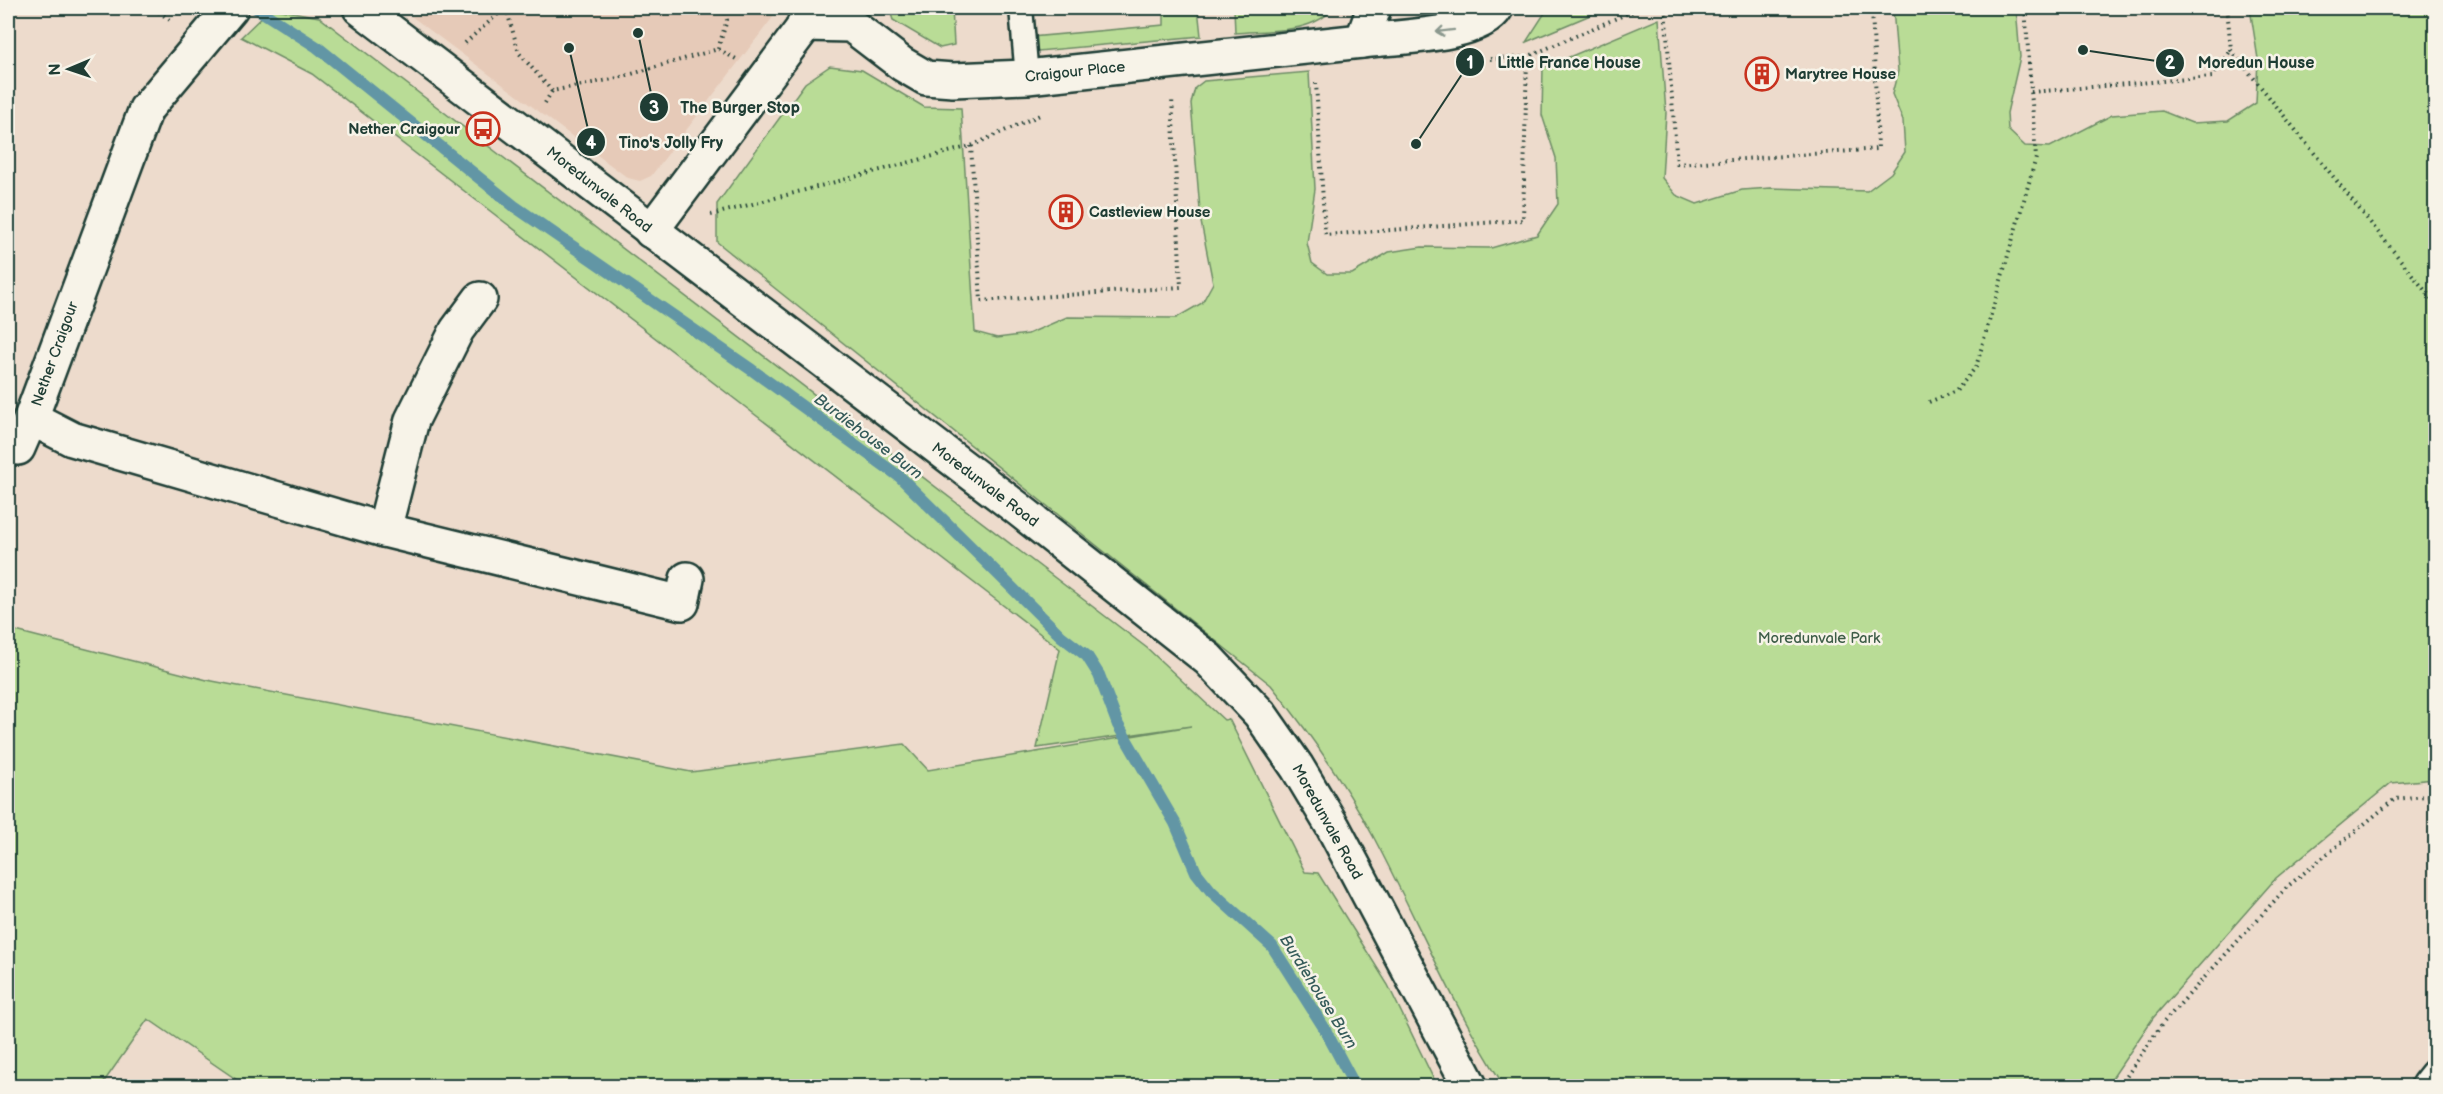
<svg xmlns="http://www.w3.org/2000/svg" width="2443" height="1094" viewBox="0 0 2443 1094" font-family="'Balsamiq Sans',sans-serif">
<rect width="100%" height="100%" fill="#eddbcc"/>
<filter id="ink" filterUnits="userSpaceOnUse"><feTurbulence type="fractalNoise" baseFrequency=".0167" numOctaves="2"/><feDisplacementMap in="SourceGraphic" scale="12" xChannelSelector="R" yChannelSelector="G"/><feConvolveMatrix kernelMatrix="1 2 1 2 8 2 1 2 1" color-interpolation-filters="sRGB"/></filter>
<g filter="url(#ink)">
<!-- built -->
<path fill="#e6cab8" d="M411 8H460L469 13 473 8H780L651 176 640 181 628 178 407 13Z"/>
<!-- green -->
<g fill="#b9dc96" stroke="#6c8c65" stroke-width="1.5">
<path d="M271 8 319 17 1147 648 1224 720 1229 719 1305 872 1318 873 1388 985 1437 1086H238L240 1082 148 1019 101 1086H8V629L207 680 691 772 904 744 928 770 1191 726 1037 748 1060 649 312 74 241 37Z"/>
<path d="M889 8H952L954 45 940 48 893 20Z"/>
<path d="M1164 8H1198L1201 36 1038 51 1031 37 1164 25Z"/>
<path d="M1234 8H1333C1313 34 1266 30 1235 33Z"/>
<path d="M1548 8H1607L1526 42Z"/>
<path d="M1893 8H2016L2020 57 2007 113 2008 130 2025 146 2050 147 2112 115 2162 111 2192 123 2228 121 2256 103 2258 59 2250 8H2435V779L2391 783 2276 878 2153 1018 2107 1086H1504C1453 1007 1417 919 1373 836 1344 782 1309 732 1271 685L717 242V204L805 83 830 66 862 70 924 107 961 108 975 332 997 338 1028 334 1067 317 1176 318 1202 303 1213 283 1201 222 1191 103 1195 88 1204 81 1309 72 1315 189 1307 243 1312 263 1327 274H1352L1389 252 1422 247 1491 248 1537 235 1558 204 1556 158 1542 115 1543 68 1659 19 1666 113 1662 178 1676 195 1697 204 1742 190 1771 188 1867 191 1891 173 1905 152 1903 121 1892 94 1898 71Z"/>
</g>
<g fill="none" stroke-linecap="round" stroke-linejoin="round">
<!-- stream -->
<path stroke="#6296a5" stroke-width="12" d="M256 8 317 47 514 206 752 370 900 477 1061 636 1087 656 1099 675 1118 725 1175 823 1196 872 1211 891 1272 946 1323 1026 1355 1086"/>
<!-- service casing -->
<g stroke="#1f3d34" stroke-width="27">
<path id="service" d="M1021 8 1027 77"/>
</g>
<!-- minor casing -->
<g stroke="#1f3d34" stroke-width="38">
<g id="minor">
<path d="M231 8 146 109 31 418 72 439 384 530 682 603 687 579"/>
<path d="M360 8 1017 508 1208 659 1260 714 1297 767 1333 827 1470 1086"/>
<path d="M1374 8 1362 41C1394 37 1480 36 1496 8"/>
<path d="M804 24 851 25 902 64 926 78 953 80 1027 77 1362 41"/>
<path d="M651 231 818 8"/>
<path d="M18 448 31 418"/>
<path d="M384 530 412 420 457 330 480 299"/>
<path d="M2428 1086 2436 1076"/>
</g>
</g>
<!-- path -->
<g stroke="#1f3d34" stroke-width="4" stroke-dasharray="1.5 4.5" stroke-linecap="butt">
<path d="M154 8 171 21"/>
<path d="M506 8 519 53 552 91"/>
<path d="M1665 8 1677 164 1878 149 1872 8"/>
<path d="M2227 8 2231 50 2436 304"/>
<path d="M465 43 505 8"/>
<path d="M718 49 727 20 724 8"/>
<path d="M1490 59 1527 57 1640 8"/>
<path d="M1316 83 1325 235 1523 220 1527 57"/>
<path d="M2031 92 2212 77 2231 50"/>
<path d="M545 103 552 91 618 78 718 49 736 59"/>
<path d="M971 146 981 301 1181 287 1172 98"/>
<path d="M711 215 971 146 1042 114"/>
<path d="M1929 402 1956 391 1976 367 2036 158 2025 8"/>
<path d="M2120 1086 2162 1024 2288 886 2395 799 2436 795"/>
</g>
<!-- service -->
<use href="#service" stroke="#f7f3e8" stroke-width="22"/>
<!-- minor -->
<use href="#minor" stroke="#f7f3e8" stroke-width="33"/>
</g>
<!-- one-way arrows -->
<defs><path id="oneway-shaft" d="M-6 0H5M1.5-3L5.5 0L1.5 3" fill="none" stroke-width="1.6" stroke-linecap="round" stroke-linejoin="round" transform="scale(1.5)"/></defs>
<use stroke="#8b988e" href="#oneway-shaft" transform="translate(1445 31) rotate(173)"/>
</g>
<!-- icons -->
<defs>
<g id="building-ring" transform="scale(1.725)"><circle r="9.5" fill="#f7f3e8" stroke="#c8321e" stroke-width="1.5"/><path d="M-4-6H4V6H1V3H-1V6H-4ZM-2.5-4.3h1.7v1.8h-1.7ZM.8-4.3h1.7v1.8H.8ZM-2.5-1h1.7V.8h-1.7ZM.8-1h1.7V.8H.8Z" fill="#c8321e"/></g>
<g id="bus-ring" transform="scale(1.725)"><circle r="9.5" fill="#f7f3e8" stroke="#c8321e" stroke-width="1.5"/><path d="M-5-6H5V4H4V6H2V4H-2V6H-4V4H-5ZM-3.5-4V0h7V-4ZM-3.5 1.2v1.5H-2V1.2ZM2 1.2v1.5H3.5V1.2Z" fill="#c8321e"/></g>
</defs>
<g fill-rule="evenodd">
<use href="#building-ring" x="1762" y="74"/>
<use href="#bus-ring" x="483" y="129"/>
<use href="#building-ring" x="1066" y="212"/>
</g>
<g text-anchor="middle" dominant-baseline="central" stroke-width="5" stroke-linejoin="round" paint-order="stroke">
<!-- street labels -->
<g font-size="15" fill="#1f3d34" stroke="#f7f3e8">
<text transform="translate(1075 72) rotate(-6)">Craigour Place</text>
<text transform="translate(599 190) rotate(38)">Moredunvale Road</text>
<text transform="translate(55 354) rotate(-70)">Nether Craigour</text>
<text transform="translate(985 485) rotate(37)">Moredunvale Road</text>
<text transform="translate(1327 822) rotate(61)">Moredunvale Road</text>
</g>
<!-- poi labels -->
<g font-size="15" font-weight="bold" fill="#1f3d34" stroke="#f7f3e8" text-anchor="start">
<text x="1785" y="74">Marytree House</text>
<text x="460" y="129" text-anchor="end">Nether Craigour</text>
<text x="1089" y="212">Castleview House</text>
</g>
<!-- park labels -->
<g font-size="15" fill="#3e5d48" stroke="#f7f3e8">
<text x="1819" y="638">Moredunvale Park</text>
</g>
<!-- water labels -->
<g font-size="16" font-style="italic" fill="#355b5a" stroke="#f7f3e8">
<text transform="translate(868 437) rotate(37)">Burdiehouse Burn</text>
<text transform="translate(1318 992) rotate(58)">Burdiehouse Burn</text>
</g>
</g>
<!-- callouts -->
<path fill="none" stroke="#1f3d34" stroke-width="2" d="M1416 144L1470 62M2083 50L2170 63M638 33L654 107M569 48L591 142"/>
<g fill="#1f3d34" stroke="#f7f3e8" stroke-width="2">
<circle cx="1416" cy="144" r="6"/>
<circle cx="2083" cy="50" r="6"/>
<circle cx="638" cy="33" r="6"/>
<circle cx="569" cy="48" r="6"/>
<circle cx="1470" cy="62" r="15"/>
<circle cx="2170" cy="63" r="15"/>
<circle cx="654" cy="107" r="15"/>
<circle cx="591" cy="142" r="15"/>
</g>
<g font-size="18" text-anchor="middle" font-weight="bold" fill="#fff">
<text x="1470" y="69">1</text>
<text x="2170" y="69">2</text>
<text x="654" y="114">3</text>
<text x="591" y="149">4</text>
</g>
<g font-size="16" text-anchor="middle" font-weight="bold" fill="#1f3d34" stroke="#f7f3e8" stroke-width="5" stroke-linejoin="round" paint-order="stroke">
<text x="1569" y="68">Little France House</text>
<text x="2256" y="68">Moredun House</text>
<text x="740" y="113">The Burger Stop</text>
<text x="671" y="148">Tino's Jolly Fry</text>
</g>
<!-- margin -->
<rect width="2443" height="1094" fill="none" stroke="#f7f3e8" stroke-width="30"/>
<rect x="15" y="15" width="2413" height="1064" fill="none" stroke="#1f3d34" stroke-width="2" filter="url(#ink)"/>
<!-- north arrow -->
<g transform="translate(69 69) rotate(268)" stroke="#f7f3e8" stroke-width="4.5" paint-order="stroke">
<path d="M0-4.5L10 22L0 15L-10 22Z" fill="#1f3d34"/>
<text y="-9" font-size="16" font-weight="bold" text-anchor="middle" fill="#1f3d34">N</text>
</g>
</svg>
